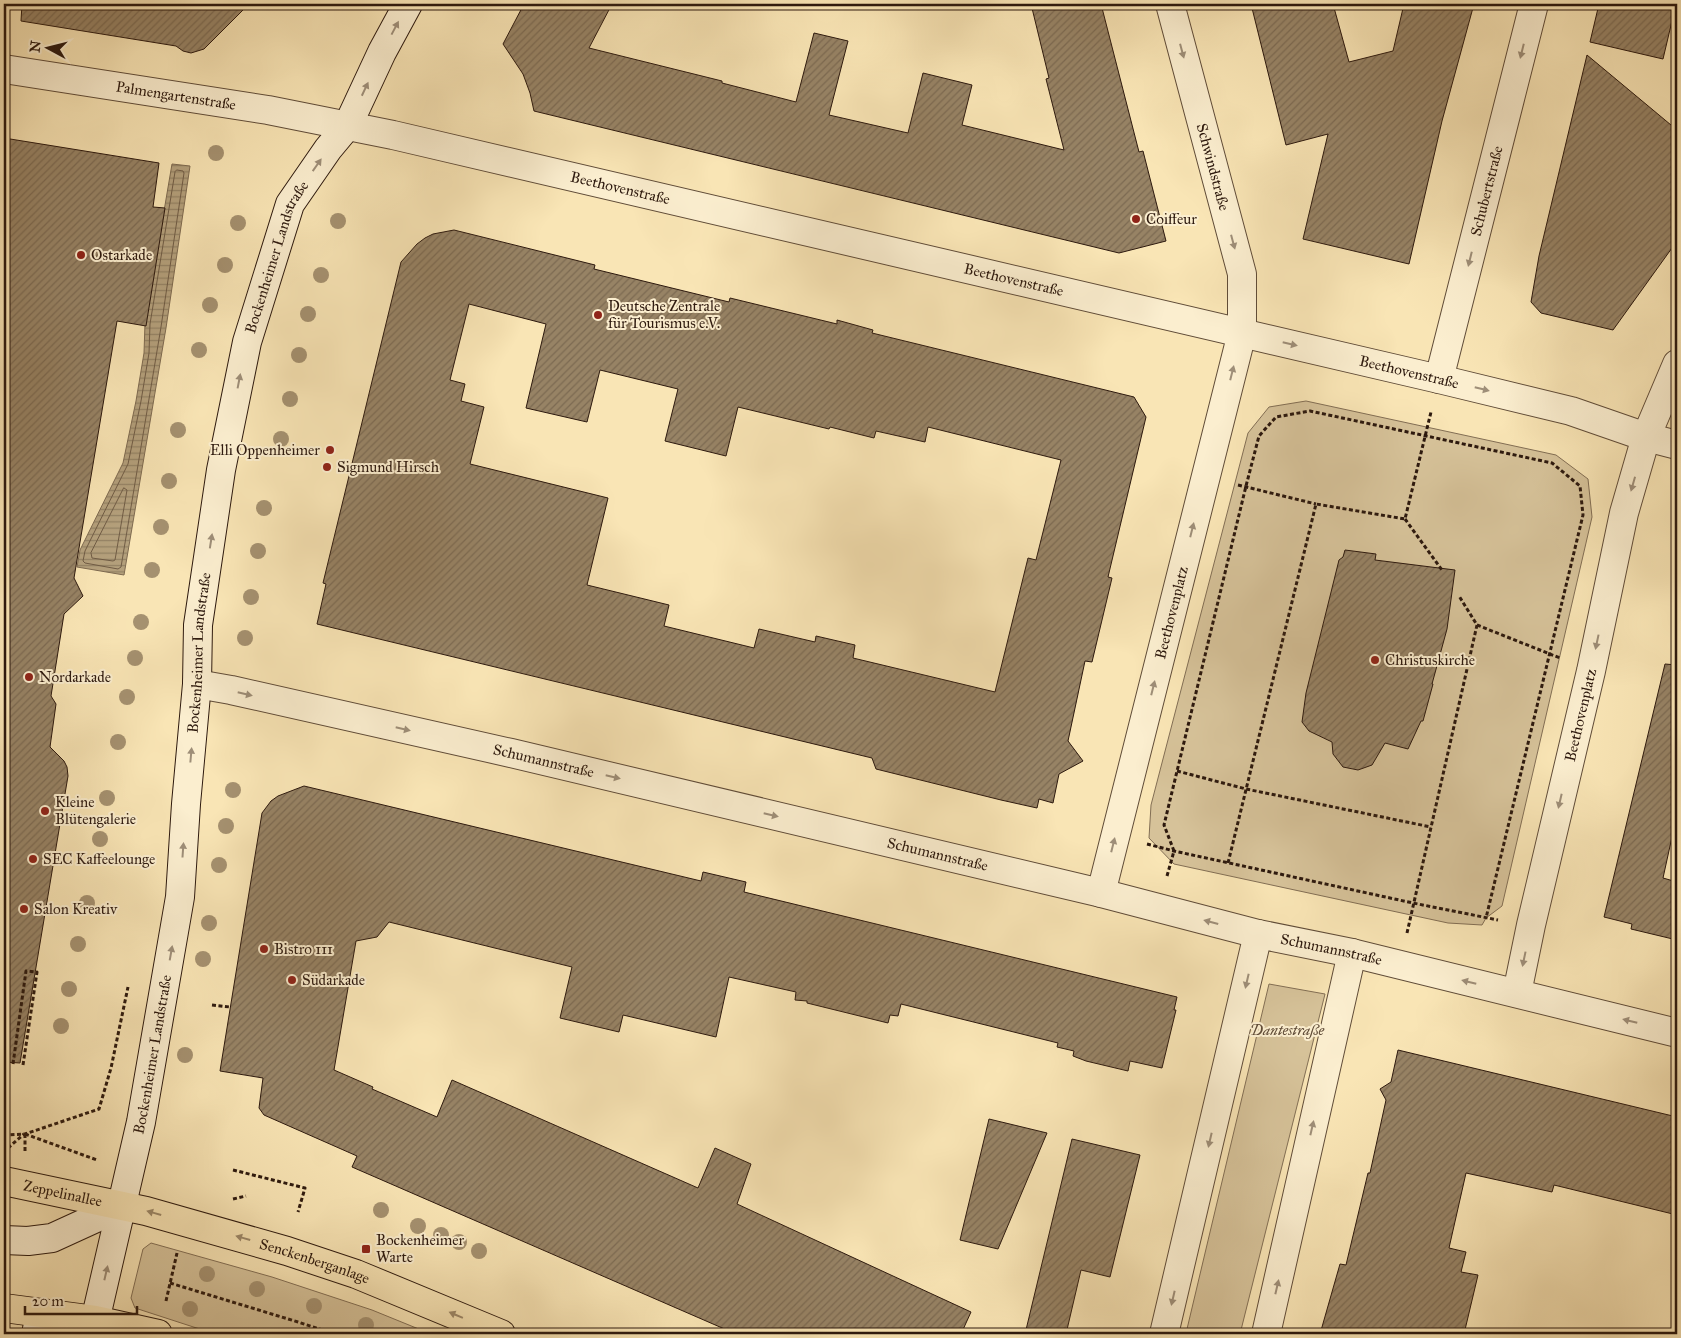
<svg xmlns="http://www.w3.org/2000/svg" width="1681" height="1338" viewBox="0 0 1681 1338" font-family="'IM FELL Great Primer',serif">
<defs>
<pattern id="water-rules" width="6" height="5" patternUnits="userSpaceOnUse" patternTransform="scale(1.25)"><rect width="6" height="5" fill="#b4a07c"/><path d="M0 2.5h6" fill="none" stroke="#938264"/></pattern>
<pattern id="building-hatch" width="6" height="6" patternUnits="userSpaceOnUse" patternTransform="scale(1.25)"><rect width="6" height="6" fill="#978365"/><path d="M-1 1l2-2M0 6l6-6M5 7l2-2" fill="none" stroke="#7c6a52"/></pattern>
</defs>
<rect width="100%" height="100%" fill="#f9e5b5"/>
<filter id="stains"><feTurbulence type="fractalNoise" baseFrequency=".004" numOctaves="4"/><feColorMatrix values="0 0 0 0 .2 0 0 0 0 .09 0 0 0 0 .02 0 0 0 .5 -.17"/></filter>
<radialGradient id="worn" r=".72"><stop offset=".6" stop-color="#630" stop-opacity="0"/><stop offset="1" stop-color="#630" stop-opacity=".3"/></radialGradient>
<!-- park -->
<g fill="#d6c299" stroke="#826e54">
<path d="M1306 401 1556 455 1588 479 1592 517 1502 906 1486 918 1482 925 1448 923 1174 864 1149 838 1151 805 1248 433 1269 407Z"/>
<path d="M1269 984 1325 994 1240 1334H1177L1178 1332 1187 1329Z"/>
<path d="M151 1243 272 1277 372 1310 431 1334H215L135 1308 131 1298 143 1249Z"/>
</g>
<!-- water -->
<path fill="url(#water-rules)" stroke="#7e6a50" d="M172 164 190 166 166 328 124 575 77 567 80 550 123 463 136 401 144 353 145 323Z"/>
<g fill="none" stroke-linecap="round" stroke-linejoin="round">
<!-- shore -->
<g stroke="#705c45" stroke-width="1">
<path d="M177 170 183 171 184 173 161 327 121 567 118 569 85 563 83 561 85 551 128 464 141 401 149 353 150 324 175 172Z"/>
<path d="M124 488 127 490 115 560 113 561 92 558 91 553Z"/>
</g>
</g>
<!-- building -->
<g fill="url(#building-hatch)" stroke="#2d190e" fill-rule="evenodd">
<path d="M22 4H249L204 49 191 53 183 51 176 46 21 21Z"/>
<path d="M524 4H612L589 48 722 81V83L796 102 814 33 848 41 829 115 908 133 923 73 972 85 962 125 1064 150 1046 79 1049 78 1031 4H1101L1139 152 1143 151 1166 241 1119 253 534 111 530 93 523 74 503 44Z"/>
<path d="M1251 4H1333L1349 62 1393 51 1404 4H1474L1442 121 1409 264 1303 239 1328 134 1286 145Z"/>
<path d="M1599 4H1676L1663 59 1590 42Z"/>
<path d="M1587 55 1677 130V241L1613 330 1541 313 1531 302 1539 256Z"/>
<path d="M4 138 159 163 153 207 165 208 146 326 117 321 74 578 83 596 64 614 51 696 56 704 50 747 64 761 67 767 68 776 20 1063 4 1062Z"/>
<path d="M454 230 595 265 594 269 729 302 730 298 837 324V320L873 330 872 333 1134 397 1146 417 1108 577 1112 578 1092 662 1085 661 1068 741 1083 761 1059 774 1053 803 1039 799 1037 808 1001 800 876 769 872 758 317 624 326 584 323 583 401 262 417 244 425 238 433 234ZM469 304 546 324 526 408 587 422 600 370 678 389 665 441 726 456 738 407 829 429 830 427 874 438 876 431 925 442 928 427 1061 460 1036 560 1028 558 995 692 853 658 855 645 816 636 815 642 759 629 754 648 664 626 669 605 587 585 608 498 470 464 484 407 461 401 465 384 450 380Z"/>
<path d="M1345 550 1376 554 1375 560 1455 570 1447 629 1432 684H1433L1423 721H1421L1408 749 1385 743 1372 765 1358 770 1343 767 1333 754 1332 742 1309 731 1302 722 1306 693 1339 560 1343 557Z"/>
<path d="M1665 664 1677 665V814L1663 878 1677 882V940L1631 929 1632 924 1604 917Z"/>
<path d="M304 786 701 881 703 872 746 882 744 892 1177 997 1174 1010H1176L1162 1068 1130 1061 1128 1071 1086 1061 1073 1056 1074 1051 1057 1047 1058 1043 901 1004 898 1016 890 1015 888 1023 807 1003V1001L795 1000 796 992 729 977 716 1037 623 1015 619 1032 560 1018 572 967 389 922 377 937 356 941 334 1070 373 1087 372 1089 437 1117 452 1080 698 1188 715 1148 751 1164 737 1204 971 1312 961 1334H736L352 1167 357 1156 264 1115 259 1108 263 1078 220 1071 262 813 271 801 278 796Z"/>
<path d="M1398 1050 1677 1117V1215L1554 1185 1552 1192 1466 1173 1449 1248 1466 1252 1461 1272 1478 1275 1464 1334H1320L1340 1264 1346 1265 1368 1173H1370L1386 1100 1380 1089 1391 1082Z"/>
<path d="M989 1119 1047 1133 998 1249 960 1240Z"/>
<path d="M1072 1139 1140 1155 1110 1277 1081 1270 1066 1334H1025Z"/>
</g>
<g fill="none" stroke-linecap="round" stroke-linejoin="round">
<!-- street casing -->
<g stroke="#604c38" stroke-width="30">
<g id="street">
<path id="s1" d="M4 69 268 110 393 135 1439 379 1571 411 1646 437 1677 445"/>
<path id="s2" d="M1439 379 1534 4"/>
<path id="s3" d="M197 684 231 690 511 753 1101 893 1258 934 1352 953 1677 1033"/>
<path id="s4" d="M1101 893 1242 333V274L1170 4"/>
<path id="s5" d="M1517 993 1531 925 1591 671 1624 513 1646 437 1677 364"/>
<path d="M1164 1334 1258 934"/>
<path d="M1266 1334 1352 953"/>
</g>
</g>
<!-- secondary casing -->
<g stroke="#2d190e" stroke-width="30">
<g id="secondary">
<path d="M4 1240 28 1241 52 1238 122 1206"/>
<path d="M36 1334 40 1314"/>
<path id="s6" d="M92 1334 141 1122 180 897 186 804 197 684 198 625 221 470 247 342 290 204 328 149 348 125 382 52 408 4"/>
</g>
</g>
<!-- primary casing -->
<g stroke="#2d190e" stroke-width="30">
<g id="primary">
<path id="s7" d="M4 1181 146 1211 287 1251 356 1274 501 1334"/>
<path d="M4 1308 95 1320 158 1334"/>
</g>
</g>
<!-- path -->
<g stroke="#2d190e" stroke-width="3" stroke-dasharray="4 2.5" stroke-linecap="butt">
<path d="M1238 485 1316 504"/>
<path d="M1405 519 1442 570"/>
<path d="M1477 625 1560 658"/>
<path d="M1177 771 1246 789 1431 827"/>
<path d="M1147 844 1174 851 1413 903 1498 920"/>
<path d="M1228 863 1316 504 1405 519 1431 412"/>
<path d="M1167 876 1174 851 1164 825 1246 486 1259 436 1276 417 1310 411 1552 463 1580 486 1583 515 1486 918"/>
<path d="M1407 933 1477 625 1459 596"/>
<path d="M212 1005 230 1007"/>
<path d="M13 1064 26 971 37 972 23 1065"/>
<path d="M25 1134 97 1160"/>
<path d="M25 1134V1151"/>
<path d="M4 1135 25 1134 99 1109 111 1068 128 987"/>
<path d="M8 1148 24 1134"/>
<path d="M233 1170 305 1188 298 1212"/>
<path d="M233 1199 246 1196"/>
<path d="M170 1283 298 1322 334 1334"/>
<path d="M166 1301 177 1253"/>
</g>
<!-- street -->
<use href="#street" stroke="#fbeecf" stroke-width="28"/>
<!-- secondary -->
<use href="#secondary" stroke="#fbeecf" stroke-width="28"/>
<!-- primary -->
<use href="#primary" stroke="#f9e5b5" stroke-width="28"/>
</g>
<!-- trees -->
<g fill="#a59170">
<circle cx="216" cy="153" r="8"/>
<circle cx="338" cy="221" r="8"/>
<circle cx="238" cy="223" r="8"/>
<circle cx="225" cy="265" r="8"/>
<circle cx="321" cy="275" r="8"/>
<circle cx="210" cy="305" r="8"/>
<circle cx="308" cy="314" r="8"/>
<circle cx="199" cy="350" r="8"/>
<circle cx="299" cy="355" r="8"/>
<circle cx="290" cy="399" r="8"/>
<circle cx="178" cy="430" r="8"/>
<circle cx="281" cy="439" r="8"/>
<circle cx="169" cy="481" r="8"/>
<circle cx="264" cy="508" r="8"/>
<circle cx="161" cy="527" r="8"/>
<circle cx="258" cy="551" r="8"/>
<circle cx="152" cy="570" r="8"/>
<circle cx="251" cy="597" r="8"/>
<circle cx="141" cy="622" r="8"/>
<circle cx="245" cy="638" r="8"/>
<circle cx="135" cy="658" r="8"/>
<circle cx="127" cy="697" r="8"/>
<circle cx="118" cy="742" r="8"/>
<circle cx="233" cy="790" r="8"/>
<circle cx="107" cy="798" r="8"/>
<circle cx="226" cy="826" r="8"/>
<circle cx="100" cy="839" r="8"/>
<circle cx="219" cy="865" r="8"/>
<circle cx="87" cy="903" r="8"/>
<circle cx="209" cy="923" r="8"/>
<circle cx="78" cy="944" r="8"/>
<circle cx="203" cy="959" r="8"/>
<circle cx="69" cy="989" r="8"/>
<circle cx="61" cy="1026" r="8"/>
<circle cx="185" cy="1055" r="8"/>
<circle cx="381" cy="1210" r="8"/>
<circle cx="418" cy="1226" r="8"/>
<circle cx="441" cy="1235" r="8"/>
<circle cx="459" cy="1242" r="8"/>
<circle cx="479" cy="1251" r="8"/>
<circle cx="207" cy="1274" r="8"/>
<circle cx="257" cy="1289" r="8"/>
<circle cx="314" cy="1306" r="8"/>
<circle cx="190" cy="1309" r="8"/>
<circle cx="366" cy="1325" r="8"/>
</g>
<!-- one-way arrows -->
<defs><path id="oneway-solid" d="M-6-.8H1V-3.2L6.5 0L1 3.2V.8H-6Z" transform="scale(1.25)"/></defs>
<g fill="#9e8e78">
<use href="#oneway-solid" transform="translate(395 28) rotate(-62)"/>
<use href="#oneway-solid" transform="translate(1182 51) rotate(75)"/>
<use href="#oneway-solid" transform="translate(1522 51) rotate(104)"/>
<use href="#oneway-solid" transform="translate(365 89) rotate(-65)"/>
<use href="#oneway-solid" transform="translate(317 165) rotate(-55)"/>
<use href="#oneway-solid" transform="translate(1233 242) rotate(75)"/>
<use href="#oneway-solid" transform="translate(1470 259) rotate(104)"/>
<use href="#oneway-solid" transform="translate(1290 344) rotate(13)"/>
<use href="#oneway-solid" transform="translate(1232 373) rotate(-76)"/>
<use href="#oneway-solid" transform="translate(239 381) rotate(-79)"/>
<use href="#oneway-solid" transform="translate(1482 389) rotate(14)"/>
<use href="#oneway-solid" transform="translate(1633 484) rotate(106)"/>
<use href="#oneway-solid" transform="translate(1192 530) rotate(-76)"/>
<use href="#oneway-solid" transform="translate(211 541) rotate(-81)"/>
<use href="#oneway-solid" transform="translate(1597 642) rotate(102)"/>
<use href="#oneway-solid" transform="translate(1153 688) rotate(-76)"/>
<use href="#oneway-solid" transform="translate(245 694) rotate(13)"/>
<use href="#oneway-solid" transform="translate(403 729) rotate(13)"/>
<use href="#oneway-solid" transform="translate(191 755) rotate(-85)"/>
<use href="#oneway-solid" transform="translate(613 777) rotate(13)"/>
<use href="#oneway-solid" transform="translate(1560 801) rotate(103)"/>
<use href="#oneway-solid" transform="translate(771 815) rotate(13)"/>
<use href="#oneway-solid" transform="translate(1113 845) rotate(-76)"/>
<use href="#oneway-solid" transform="translate(183 850) rotate(-86)"/>
<use href="#oneway-solid" transform="translate(1211 922) rotate(-165)"/>
<use href="#oneway-solid" transform="translate(171 953) rotate(-80)"/>
<use href="#oneway-solid" transform="translate(1524 959) rotate(102)"/>
<use href="#oneway-solid" transform="translate(1247 981) rotate(103)"/>
<use href="#oneway-solid" transform="translate(1469 982) rotate(-166)"/>
<use href="#oneway-solid" transform="translate(1630 1021) rotate(-166)"/>
<use href="#oneway-solid" transform="translate(1312 1128) rotate(-77)"/>
<use href="#oneway-solid" transform="translate(1210 1140) rotate(103)"/>
<use href="#oneway-solid" transform="translate(106 1273) rotate(-77)"/>
<use href="#oneway-solid" transform="translate(1277 1287) rotate(-77)"/>
<use href="#oneway-solid" transform="translate(1173 1298) rotate(103)"/>
</g>
<g fill="#9d896a">
<use href="#oneway-solid" transform="translate(154 1213) rotate(-164)"/>
<use href="#oneway-solid" transform="translate(243 1238) rotate(-164)"/>
<use href="#oneway-solid" transform="translate(456 1315) rotate(-157)"/>
</g>
<!-- markers -->
<g fill="#8f2418" stroke="#fbeecf" stroke-width="2">
<circle cx="1136" cy="219" r="5"/>
<circle cx="81" cy="255" r="5"/>
<circle cx="598" cy="315" r="5"/>
<circle cx="330" cy="450" r="5"/>
<circle cx="327" cy="467" r="5"/>
<circle cx="1375" cy="660" r="5"/>
<circle cx="29" cy="677" r="5"/>
<circle cx="45" cy="811" r="5"/>
<circle cx="33" cy="859" r="5"/>
<circle cx="24" cy="909" r="5"/>
<circle cx="264" cy="949" r="5"/>
<circle cx="292" cy="980" r="5"/>
<rect x="361" y="1244" width="10" height="10" rx="2.5"/>
</g>
<g text-anchor="middle" dominant-baseline="central" stroke-width="4" stroke-linejoin="round" paint-order="stroke">
<!-- street labels -->
<g font-size="15" fill="#2d190e" stroke="#fbeecf">
<text stroke="none"><textPath href="#s1" startOffset="174">Palmengartenstraße</textPath></text>
<text transform="translate(1213 167) rotate(75)">Schwindstraße</text>
<text stroke="none"><textPath href="#s1" startOffset="628">Beethovenstraße</textPath></text>
<text stroke="none"><textPath href="#s2" startOffset="194">Schubertstraße</textPath></text>
<text stroke="none"><textPath href="#s6" startOffset="1096">Bockenheimer Landstraße</textPath></text>
<text stroke="none"><textPath href="#s1" startOffset="1032">Beethovenstraße</textPath></text>
<text stroke="none"><textPath href="#s1" startOffset="1438">Beethovenstraße</textPath></text>
<text stroke="none"><textPath href="#s4" startOffset="289">Beethovenplatz</textPath></text>
<text stroke="none"><textPath href="#s6" startOffset="691">Bockenheimer Landstraße</textPath></text>
<text stroke="none"><textPath href="#s5" startOffset="285">Beethovenplatz</textPath></text>
<text stroke="none"><textPath href="#s3" startOffset="355">Schumannstraße</textPath></text>
<text stroke="none"><textPath href="#s3" startOffset="760">Schumannstraße</textPath></text>
<text stroke="none"><textPath href="#s3" startOffset="1165">Schumannstraße</textPath></text>
<text stroke="none"><textPath href="#s6" startOffset="286">Bockenheimer Landstraße</textPath></text>
<text stroke="none"><textPath href="#s7" startOffset="60">Zeppelinallee</textPath></text>
<text stroke="none"><textPath href="#s7" startOffset="321">Senckenberganlage</textPath></text>
</g>
<!-- poi labels -->
<g font-size="15" fill="#2d190e" stroke="#fbeecf" text-anchor="start">
<text x="1146" y="219">Coiffeur</text>
<text x="91" y="255">Ostarkade</text>
<text x="608" y="306">Deutsche Zentrale<tspan x="608" dy="17">für Tourismus e.V.</tspan></text>
<text x="320" y="450" text-anchor="end">Elli Oppenheimer</text>
<text x="337" y="467">Sigmund Hirsch</text>
<text x="1385" y="660">Christuskirche</text>
<text x="39" y="677">Nordarkade</text>
<text x="55" y="802">Kleine<tspan x="55" dy="17">Blütengalerie</tspan></text>
<text x="43" y="859">SEC Kaffeelounge</text>
<text x="34" y="909">Salon Kreativ</text>
<text x="274" y="949">Bistro 111</text>
<text x="302" y="980">Südarkade</text>
<text x="376" y="1240">Bockenheimer<tspan x="376" dy="17">Warte</tspan></text>
</g>
<!-- park labels -->
<g font-size="15" font-style="italic" fill="#604c38" stroke="#fbeecf">
<text x="1287" y="1030">Dantestraße</text>
</g>
</g>
<!-- margin -->
<rect width="1681" height="1338" fill="none" stroke="#f9e5b5" stroke-width="20"/>
<rect x="5" y="5" width="1671" height="1328" fill="none" stroke="#2d190e" stroke-width="2.5"/>
<rect x="10" y="10" width="1661" height="1318" fill="none" stroke="#2d190e"/>
<!-- north arrow -->
<g transform="translate(48 48) rotate(277)" stroke="#fbeecf" stroke-width="4" paint-order="stroke">
<path d="M0-4L9 19L0 12L-9 19Z" fill="#2d190e"/>
<text y="-8" font-size="14" font-weight="bold" text-anchor="middle" fill="#2d190e">N</text>
</g>
<!-- scale -->
<path d="M25 1306v8h112v-8" fill="none" stroke="#2d190e" stroke-width="2.5"/>
<text x="32" y="1306" font-size="15" fill="#2d190e" stroke="#fbeecf" stroke-width="4" paint-order="stroke">20 m</text>
<rect width="100%" height="100%" filter="url(#stains)"/>
<rect width="100%" height="100%" fill="url(#worn)"/>
</svg>
